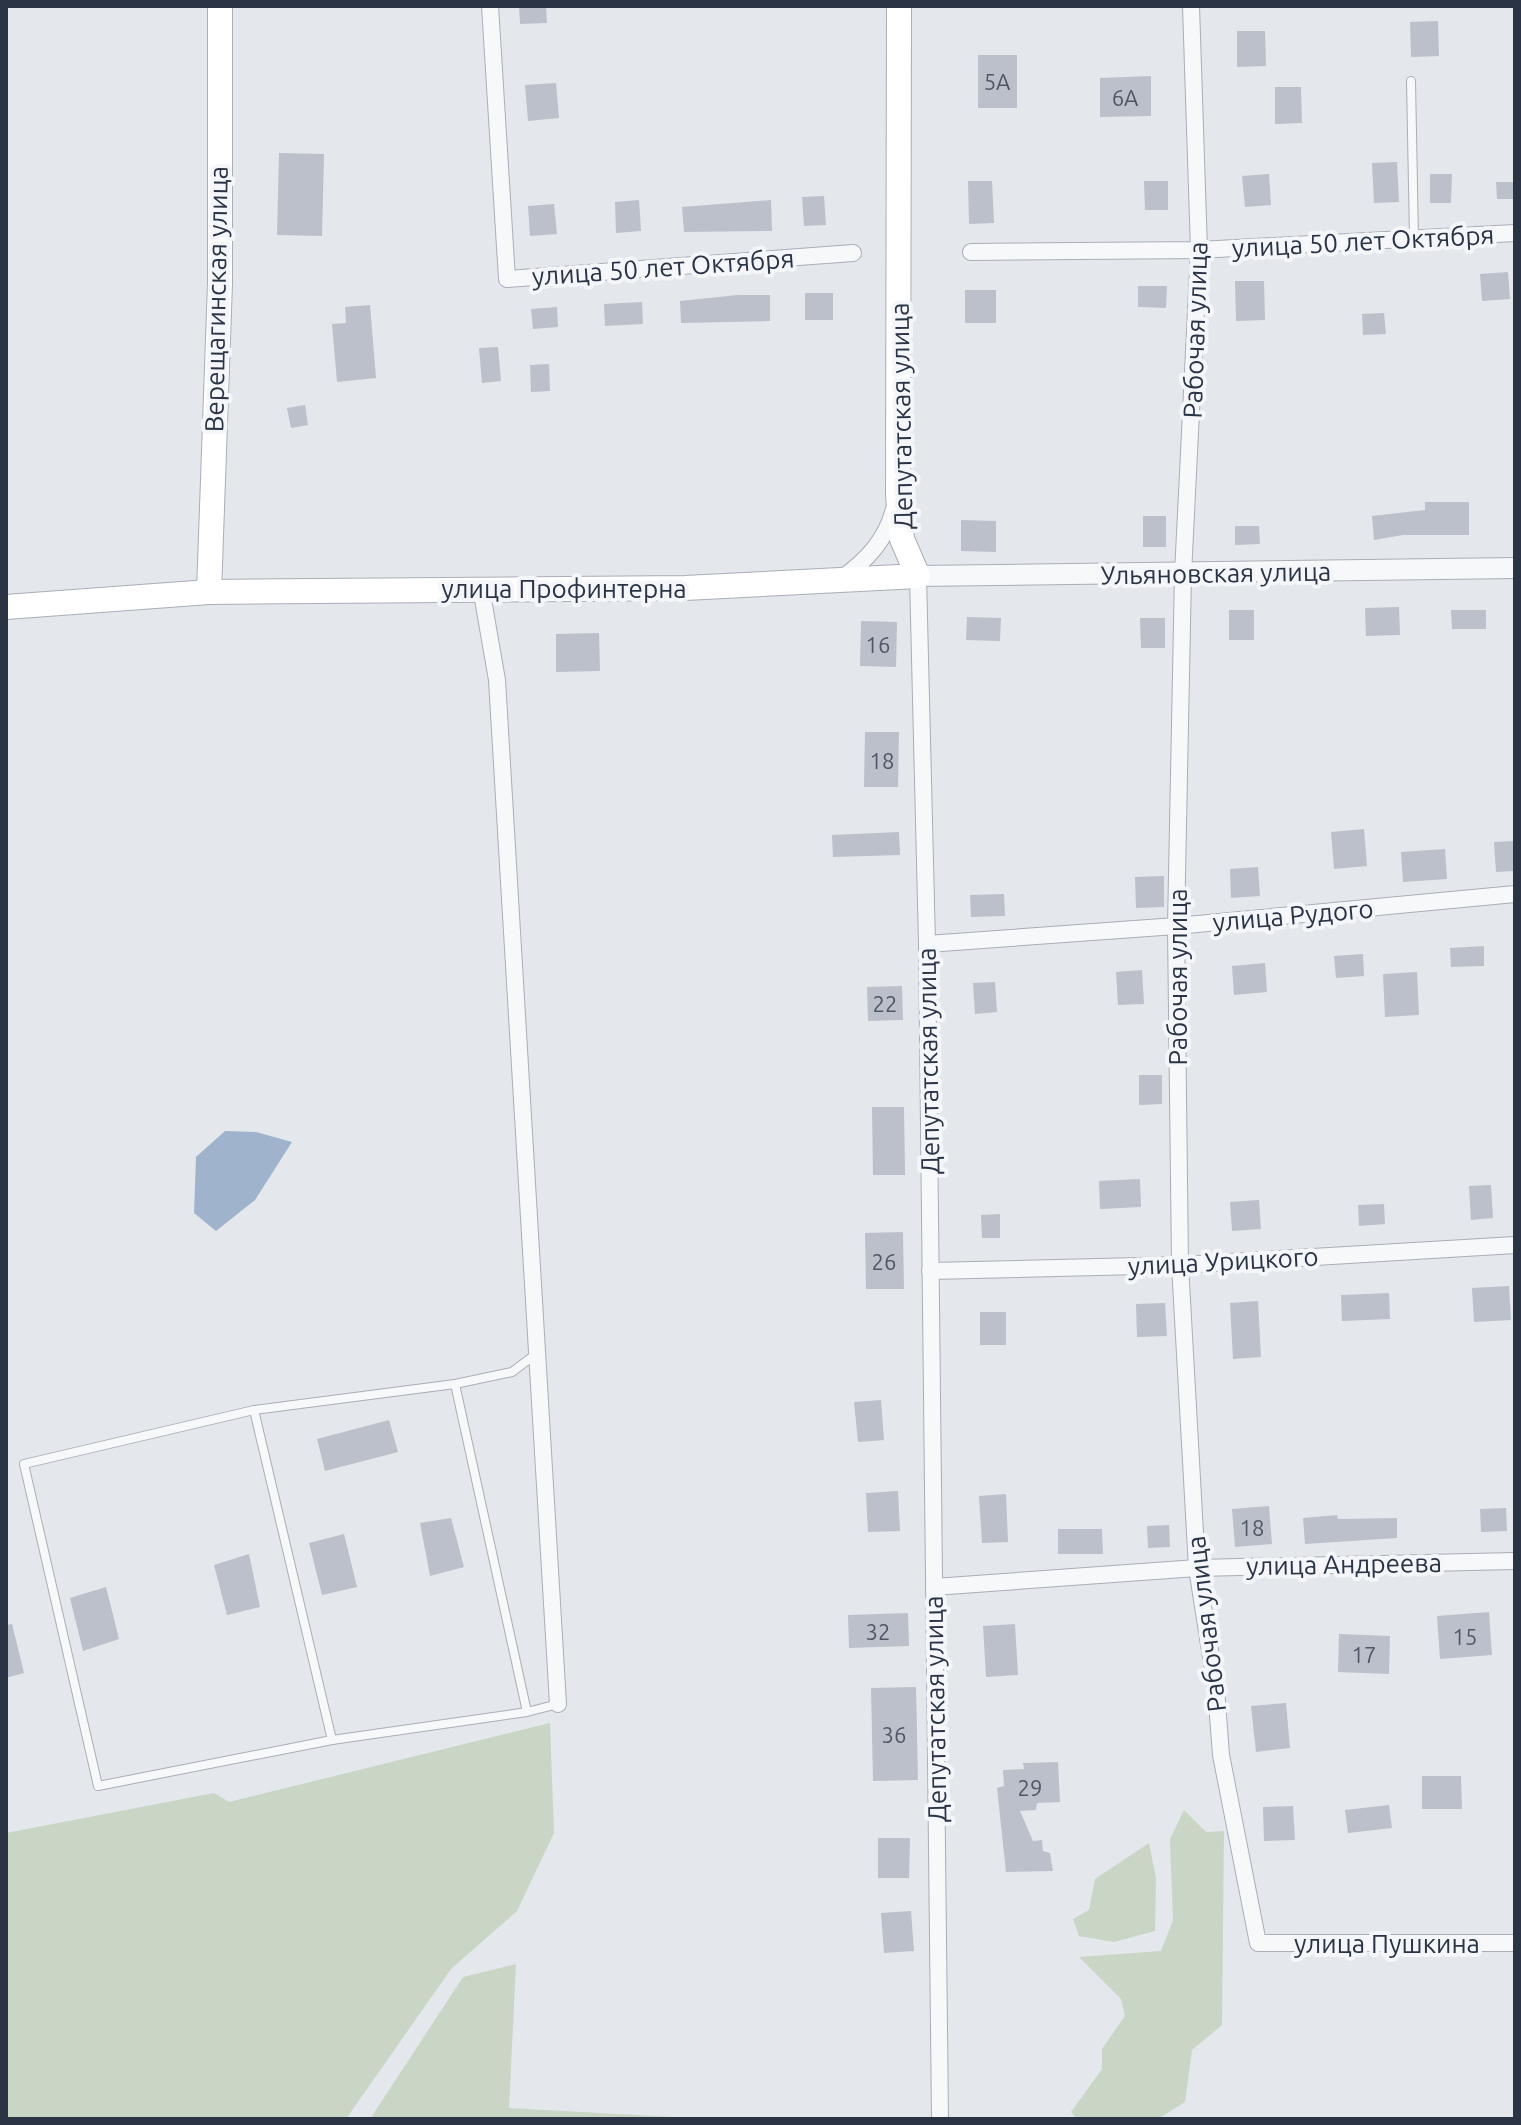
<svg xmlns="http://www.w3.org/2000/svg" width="1521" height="2125" viewBox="0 0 1521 2125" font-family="Ubuntu,sans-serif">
<rect width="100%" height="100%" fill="#e4e7ec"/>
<!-- green -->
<g fill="#c9d6c5">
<path d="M550 1723 554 1833 517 1911 451 1969 346 2119H6V1833L214 1793 229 1802Z"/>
<path d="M1184 1810 1206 1832 1224 1831 1222 2025 1192 2050 1185 2102 1158 2119H1077L1071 2112 1102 2069V2049L1125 2016 1121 1999 1079 1957 1161 1951 1173 1920 1170 1839Z"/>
<path d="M1149 1843 1156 1878 1155 1931 1114 1942 1079 1936 1073 1919 1089 1910 1095 1879Z"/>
<path d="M516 1964 509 2108 709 2119H370L463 1977Z"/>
</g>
<!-- water -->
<path fill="#9fb4cc" d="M225 1131 256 1132 292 1142 255 1200 216 1231 194 1213 196 1157Z"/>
<!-- building -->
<g fill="#bbc0ca">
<path d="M519 6H546L547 23 520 24Z"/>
<path d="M1438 21 1439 56 1411 57 1410 22Z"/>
<path d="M1237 31H1265L1266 66 1237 67Z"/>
<rect x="978" y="55" width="39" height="53"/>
<path d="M1151 76V116L1100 117V78Z"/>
<path d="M556 83 559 118 528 121 525 85Z"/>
<path d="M1275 87H1301L1302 123 1275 124Z"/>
<path d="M279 153 324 154 322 236 277 235Z"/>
<path d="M1397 162 1399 202 1374 203 1372 163Z"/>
<path d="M1269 174 1271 205 1245 207 1242 176Z"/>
<path d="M1430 174H1452L1451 203H1430Z"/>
<path d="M968 181H992L994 223 969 224Z"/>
<path d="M1144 181H1168V210H1145Z"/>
<path d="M1496 182H1515V199H1497Z"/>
<path d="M824 196 826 225 804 226 802 197Z"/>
<path d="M639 200 641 231 616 233 615 202Z"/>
<path d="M771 200 772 231 684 232 682 207Z"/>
<path d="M554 204 557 234 530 236 528 206Z"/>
<path d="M1508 272 1510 299 1482 301 1480 274Z"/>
<path d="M1235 281H1264L1265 320 1236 321Z"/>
<path d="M1138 286H1167L1166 308 1138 307Z"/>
<rect x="965" y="290" width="31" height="33"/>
<rect x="805" y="293" width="28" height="27"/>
<path d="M738 295H770V321L681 323 680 301Z"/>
<path d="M642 302 643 324 605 326 604 304Z"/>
<path d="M370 305 376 378 337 382 332 324 346 323 345 307Z"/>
<path d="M557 307 558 327 533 329 531 309Z"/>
<path d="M1384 313 1386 334 1363 335 1362 314Z"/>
<path d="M498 347 501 381 482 383 479 348Z"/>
<path d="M549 364 550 391 531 392 530 365Z"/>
<path d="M305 405 308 425 291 428 287 408Z"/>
<path d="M1425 502H1469V535H1403L1374 540 1372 516 1425 510Z"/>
<rect x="1143" y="516" width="23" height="31"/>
<path d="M961 520 996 521V552L961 551Z"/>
<path d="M1235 526H1259L1260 544 1235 545Z"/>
<path d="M1399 607 1400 635 1366 636 1365 608Z"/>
<rect x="1229" y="610" width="25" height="30"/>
<path d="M1451 610H1486V629H1452Z"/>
<path d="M967 617 1001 618 1000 641 966 640Z"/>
<path d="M1140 618H1165V648H1141Z"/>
<path d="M861 621 897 622 896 667 860 666Z"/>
<path d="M599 633 600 671 556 672V634Z"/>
<path d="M865 732H899L898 787H864Z"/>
<path d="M1364 829 1367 866 1334 869 1331 832Z"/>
<path d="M899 832 900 855 833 857 832 835Z"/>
<path d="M1515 841V871L1496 872 1494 842Z"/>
<path d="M1445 849 1447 879 1403 882 1401 852Z"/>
<path d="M1258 867 1260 896 1231 898 1230 869Z"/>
<path d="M1164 876V907L1136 908 1135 877Z"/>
<path d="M1004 894 1005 916 971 917 970 895Z"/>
<path d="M1484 946V966L1451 967 1450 948Z"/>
<path d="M1363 954 1364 976 1336 978 1334 956Z"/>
<path d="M1265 963 1267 992 1234 995 1232 966Z"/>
<path d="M1142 970 1144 1004 1118 1005 1116 972Z"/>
<path d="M1417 972 1419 1015 1385 1017 1383 974Z"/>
<path d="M995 982 997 1012 975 1014 973 983Z"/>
<path d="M902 986 903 1020 868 1021 867 987Z"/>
<path d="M1139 1075H1162V1104L1139 1105Z"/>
<path d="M872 1107H904L905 1175H873Z"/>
<path d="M1140 1179 1141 1207 1100 1209 1099 1181Z"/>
<path d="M1491 1185 1493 1218 1471 1220 1469 1186Z"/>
<path d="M1259 1200 1261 1229 1232 1231 1230 1202Z"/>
<path d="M1384 1204 1385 1224 1359 1226 1358 1205Z"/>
<path d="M1000 1214V1238H982L981 1215Z"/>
<path d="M903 1232 904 1289H866L865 1233Z"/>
<path d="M1509 1286 1511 1320 1474 1322 1472 1288Z"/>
<path d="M1389 1293 1390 1319 1342 1321 1341 1295Z"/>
<path d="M1258 1301 1261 1357 1233 1359 1230 1303Z"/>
<path d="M1165 1303 1167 1336 1137 1337 1136 1304Z"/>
<rect x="980" y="1312" width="26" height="33"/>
<path d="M881 1400 884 1440 858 1442 854 1402Z"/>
<path d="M389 1420 398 1452 325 1471 317 1439Z"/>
<path d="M898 1491 900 1531 868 1532 866 1493Z"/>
<path d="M1006 1494 1008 1542 982 1543 979 1496Z"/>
<path d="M1269 1506 1272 1544 1235 1547 1232 1509Z"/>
<path d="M1506 1508 1507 1531 1481 1532 1480 1509Z"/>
<path d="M1337 1515 1338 1519 1397 1518V1538L1305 1544 1303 1518Z"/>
<path d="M451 1518 464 1567 430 1576 420 1523Z"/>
<path d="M1169 1525 1170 1547 1148 1548 1147 1526Z"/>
<path d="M1058 1529H1102L1103 1554H1058Z"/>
<path d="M344 1534 357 1587 322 1595 309 1543Z"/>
<path d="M249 1554 260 1607 227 1615 214 1565Z"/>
<path d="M106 1587 119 1639 83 1651 70 1598Z"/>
<path d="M1489 1612 1492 1655 1440 1659 1437 1616Z"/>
<path d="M908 1613 909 1646 849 1648 848 1615Z"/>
<path d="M12 1624 24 1673 6 1678V1625Z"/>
<path d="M1015 1624 1018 1675 986 1677 983 1626Z"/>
<path d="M1339 1634 1390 1636 1389 1674 1338 1672Z"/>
<path d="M916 1687 918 1780 873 1781 871 1688Z"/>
<path d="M1286 1703 1290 1748 1256 1752 1251 1706Z"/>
<path d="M1058 1762 1060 1802 1037 1803 1036 1810 1020 1811 1033 1841 1042 1840 1043 1851 1050 1853 1053 1871 1006 1872 997 1788 1004 1786 1003 1770 1024 1769 1023 1763Z"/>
<path d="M1422 1776H1461L1462 1809H1422Z"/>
<path d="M1389 1805 1392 1828 1348 1833 1345 1810Z"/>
<path d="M1293 1806 1295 1840 1264 1841 1263 1807Z"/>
<path d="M878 1838H910L909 1878H878Z"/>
<path d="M911 1911 914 1951 884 1953 881 1913Z"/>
</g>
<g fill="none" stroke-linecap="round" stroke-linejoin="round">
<!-- service casing -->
<g stroke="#a9aeb7" stroke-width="10">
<g id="service">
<path d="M1411 81 1414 238"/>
<path d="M536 1354 512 1372 455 1384 254 1410 24 1464 98 1786 332 1740 527 1712 558 1704"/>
<path d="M455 1384 527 1712"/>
<path d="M254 1410 332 1740"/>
</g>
</g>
<!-- minor casing -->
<g stroke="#a9aeb7" stroke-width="18">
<g id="minor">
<path d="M490 6 507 279 853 253"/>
<path d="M1191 6 1199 250 1183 574 1176 926 1180 1265 1197 1568 1216 1689 1221 1755 1258 1943H1515"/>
<path d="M971 252 1199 250 1515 233"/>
<path d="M918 576 927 944 940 2119"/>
<path d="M842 578C867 560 886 540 894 509"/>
<path d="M481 588 497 680 558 1704"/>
<path d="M927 944 1176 926 1515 894"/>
<path d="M930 1271 1180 1265 1515 1245"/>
<path d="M934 1587 1197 1568 1515 1561"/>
</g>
</g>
<!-- tertiary casing -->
<g stroke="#a9aeb7" stroke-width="22">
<path id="tertiary" d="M918 576 1515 568"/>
</g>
<!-- secondary casing -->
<g stroke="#a9aeb7" stroke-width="26">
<g id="secondary">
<path d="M209 592 220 283V6"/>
<path d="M6 607 209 592 685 588 918 576 902 539 898 496 899 6"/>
</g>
</g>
<!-- service -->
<use href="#service" stroke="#f7f8fa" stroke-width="8"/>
<!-- minor -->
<use href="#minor" stroke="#f7f8fa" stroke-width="16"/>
<!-- tertiary -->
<use href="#tertiary" stroke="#f7f8fa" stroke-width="20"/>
<!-- secondary -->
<use href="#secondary" stroke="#fff" stroke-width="24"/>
</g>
<g text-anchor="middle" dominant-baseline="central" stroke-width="8" stroke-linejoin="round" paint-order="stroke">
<!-- number labels -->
<g font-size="22" fill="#4f5766">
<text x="997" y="81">5А</text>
<text x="1125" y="97">6А</text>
<text x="878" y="644">16</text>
<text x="882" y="760">18</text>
<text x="885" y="1003">22</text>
<text x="884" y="1261">26</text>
<text x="1252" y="1527">18</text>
<text x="878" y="1631">32</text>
<text x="1465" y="1636">15</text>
<text x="1364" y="1654">17</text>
<text x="894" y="1734">36</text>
<text x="1030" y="1787">29</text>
</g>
<!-- street labels -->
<g font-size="26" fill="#2b3445" stroke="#f4f6f9">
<text transform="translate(1363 241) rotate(-3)">улица 50 лет Октября</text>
<text transform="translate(663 267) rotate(-4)">улица 50 лет Октября</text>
<text transform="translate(216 299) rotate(-89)">Верещагинская улица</text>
<text transform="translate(1195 330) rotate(-88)">Рабочая улица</text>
<text transform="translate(901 416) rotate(-91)">Депутатская улица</text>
<text transform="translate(1216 573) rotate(-1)">Ульяновская улица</text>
<text x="564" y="588">улица Профинтерна</text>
<text transform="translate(1293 915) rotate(-5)">улица Рудого</text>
<text transform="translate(1177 977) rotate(-90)">Рабочая улица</text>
<text transform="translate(928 1061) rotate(-91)">Депутатская улица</text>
<text transform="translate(1223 1261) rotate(-3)">улица Урицкого</text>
<text transform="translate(1344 1564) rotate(-1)">улица Андреева</text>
<text transform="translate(1206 1624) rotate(-97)">Рабочая улица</text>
<text transform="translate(935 1709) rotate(-91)">Депутатская улица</text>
<text x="1387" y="1943">улица Пушкина</text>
</g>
</g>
<!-- border -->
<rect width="1521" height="2125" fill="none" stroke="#2b3445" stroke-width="16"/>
</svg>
